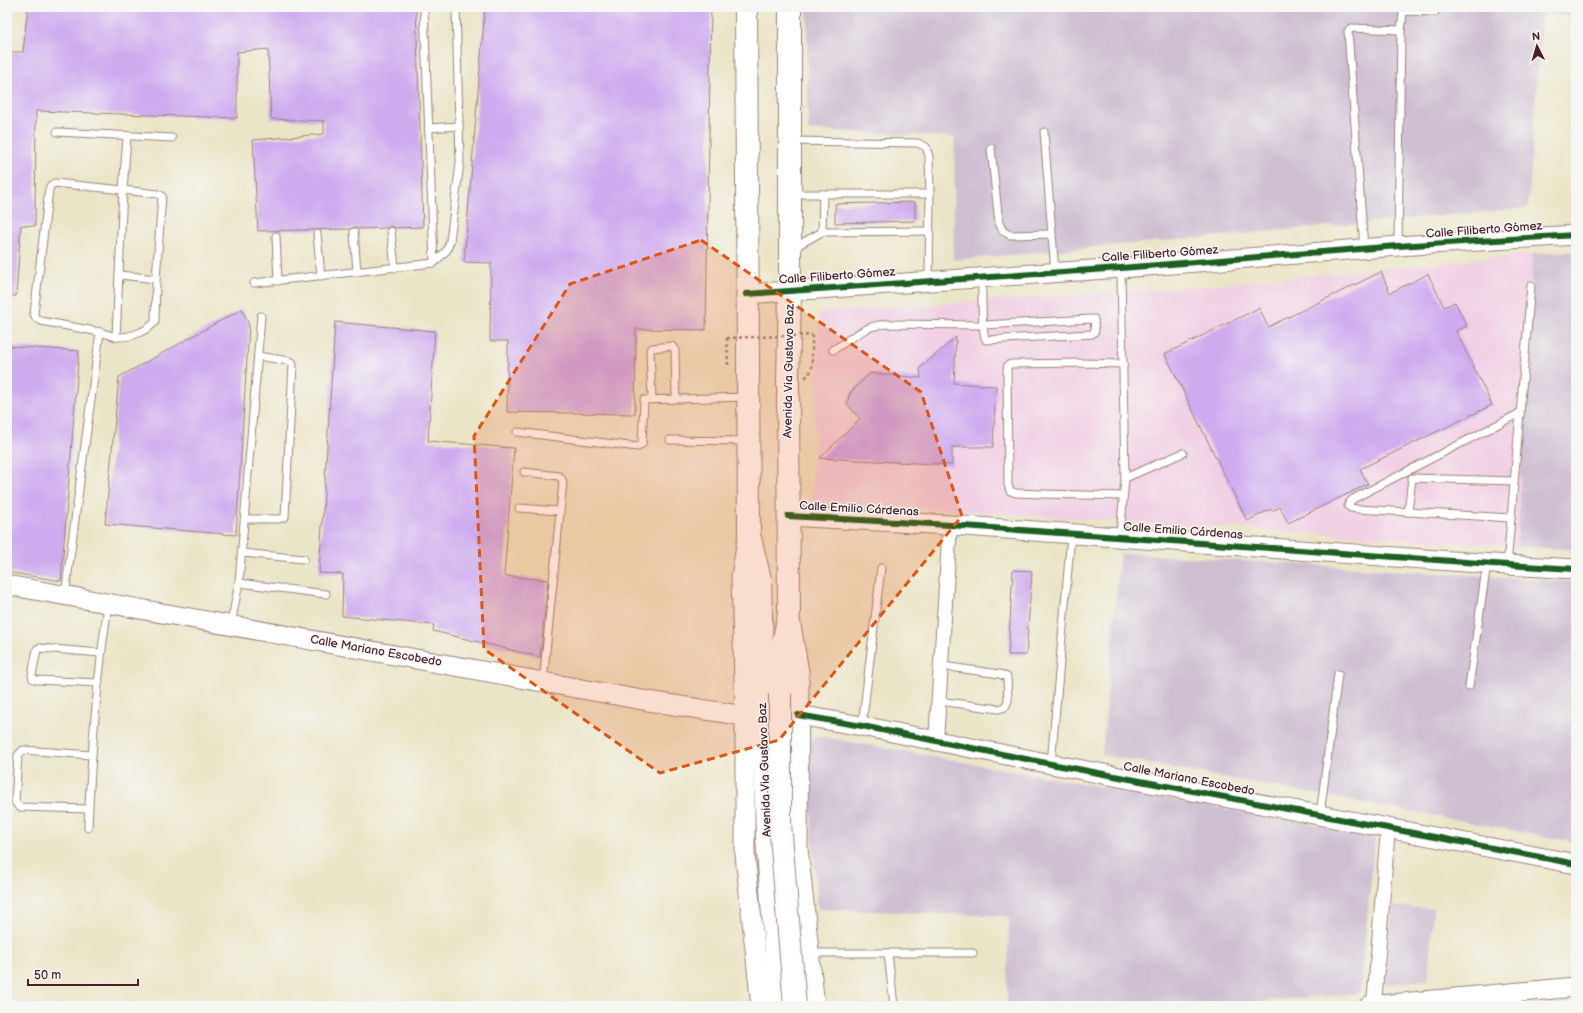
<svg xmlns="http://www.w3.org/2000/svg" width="1583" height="1013" viewBox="0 0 1583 1013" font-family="'Balsamiq Sans',sans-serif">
<rect width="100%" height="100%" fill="#f6f6f2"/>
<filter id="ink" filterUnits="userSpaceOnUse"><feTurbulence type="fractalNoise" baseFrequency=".025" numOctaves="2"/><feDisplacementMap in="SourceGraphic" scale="8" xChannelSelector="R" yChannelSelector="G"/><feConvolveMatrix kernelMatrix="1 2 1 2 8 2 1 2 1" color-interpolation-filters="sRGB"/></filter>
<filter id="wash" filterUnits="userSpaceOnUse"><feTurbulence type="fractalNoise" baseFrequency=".012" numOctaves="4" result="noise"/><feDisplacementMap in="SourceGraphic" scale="16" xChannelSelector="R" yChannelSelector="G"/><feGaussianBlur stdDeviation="0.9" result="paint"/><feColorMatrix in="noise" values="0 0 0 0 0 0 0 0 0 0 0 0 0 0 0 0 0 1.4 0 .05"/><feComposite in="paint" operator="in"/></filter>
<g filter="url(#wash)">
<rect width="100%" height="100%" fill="#ebe5c7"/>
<!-- built -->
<path fill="#f1d0e4" d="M1533 254 1517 546 812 502 819 312 1201 286Z"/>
<!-- industrial -->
<g fill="#cebed1">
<path d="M807 7H1576V18L1542 13 1528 208 953 260 955 137 808 130Z"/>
<path d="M1576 251V550L1517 546 1533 254Z"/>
<path d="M1120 553 1576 582V842L1102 755Z"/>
<path d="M816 736 1340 829 1375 838 1360 993 1204 1006H1007L1009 916 818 909 808 768 811 741Z"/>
<path d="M1392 906 1433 909 1428 980 1386 984Z"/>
</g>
<g id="blocks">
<!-- building -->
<g fill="#ceabef">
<path d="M28 7H416L423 227 395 228 391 226 387 228 357 229 354 227 350 229 258 231 253 140 324 134V121L271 119 268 49 237 52V118L36 111 35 226 21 225 16 296H7V52H23Z"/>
<path d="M485 7H711L706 330 636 329 635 414 507 412 508 341H490L491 263 464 262Z"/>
<path d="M915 202V221L835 223V204Z"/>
<path d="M1381 272 1390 293 1428 274 1444 307 1455 302 1467 326 1456 331 1492 405 1360 469 1368 484 1288 523 1280 507 1272 511 1271 509 1247 521 1165 354 1259 308 1268 327Z"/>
<path d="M242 309 249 325 236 535 105 524 119 377Z"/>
<path d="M335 322 435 331 428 441 514 448 504 576 548 580 540 657 433 631 434 625 342 616 343 574 319 573Z"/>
<path d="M956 337 954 383 996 386 993 447H952V465L820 458 860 419 847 404 850 393 870 373 921 378 920 368Z"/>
<path d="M7 346 79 351 61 581 7 572Z"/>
<path d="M1013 570 1032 571 1026 655H1008Z"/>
</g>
</g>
</g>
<g filter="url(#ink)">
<use href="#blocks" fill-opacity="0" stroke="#9a8279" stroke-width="1"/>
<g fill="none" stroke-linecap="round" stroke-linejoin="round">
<!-- lane casing -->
<g stroke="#9a8279" stroke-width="9">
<g id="lane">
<path d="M424 7 434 263"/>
<path d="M429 128 459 126"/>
<path d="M57 132 172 138"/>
<path d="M1044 132 1055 272"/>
<path d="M127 137 123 190 158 194 162 196 156 279"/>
<path d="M791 141 918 143 926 147 929 156 930 194 929 281"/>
<path d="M991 148 999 223 1003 231 1010 235 1052 234"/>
<path d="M55 183 123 190 116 337 100 332 41 321 36 318 34 314 49 189 51 185Z"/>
<path d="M792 194H930"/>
<path d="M391 231 395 268"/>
<path d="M354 232 357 272"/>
<path d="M822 232 823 194"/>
<path d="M317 234 321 276"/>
<path d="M276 236 278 281"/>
<path d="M1398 246 1401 30 1403 13 1405 11 1435 12"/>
<path d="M793 248 822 232 930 231"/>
<path d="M1364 248 1348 31 1352 28 1401 30"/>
<path d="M254 283 434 263 447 250 450 241 460 163 456 7"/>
<path d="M116 337C129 338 146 332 155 322L156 279 120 275"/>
<path d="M833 350C853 338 861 327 885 324L984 325 1091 319H1094L1095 331 1092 334 986 340C981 331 982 290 982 277"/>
<path d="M652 399 650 350 652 348 672 346 675 350 676 398"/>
<path d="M517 432 638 447 642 444 644 400 746 397"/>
<path d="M670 440 745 441"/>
<path d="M524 472 559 476 561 478 563 482 543 682"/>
<path d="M1125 478 1183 453"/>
<path d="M1123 496 1042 494 1016 493 1010 491 1008 485 1007 369 1008 365 1011 364 1082 363 1124 364"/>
<path d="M519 508 559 511"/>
<path d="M1408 512 1412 478 1514 481"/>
<path d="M1511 518 1357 509 1351 508 1348 506 1349 503 1353 499 1520 413"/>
<path d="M245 519H279L285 517 293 365 292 362 289 361 258 356"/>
<path d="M1120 537 1125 478 1121 270"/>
<path d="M242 553 304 559"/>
<path d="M1507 565 1531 285"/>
<path d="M239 583 326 594"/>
<path d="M65 595 100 332"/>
<path d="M231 624 239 583 261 316"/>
<path d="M99 683 37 680 33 679 32 675 37 649 40 648 101 653"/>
<path d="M1469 686 1487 563"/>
<path d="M939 701 999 709 1005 707 1008 701 1007 677 1000 674 942 666"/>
<path d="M862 726 881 568"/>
<path d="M1051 764 1071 535"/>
<path d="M88 809 19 807 15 802 18 755 23 750 92 755"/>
<path d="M1320 815 1338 674"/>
<path d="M88 828C91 753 97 679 108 605"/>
<path d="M810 953H973"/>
<path d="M888 953 894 1006"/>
</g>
</g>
<!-- street casing -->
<g stroke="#9a8279" stroke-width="16">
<g id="street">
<path d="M936 741 950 525"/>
<path d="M1374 1005 1388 828"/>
</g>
</g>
<!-- secondary casing -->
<g stroke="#9a8279" stroke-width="21">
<g id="secondary">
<path d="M746 294 1121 268 1398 246 1576 235"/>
<path d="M788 516 950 525 1507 565 1576 569"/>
<path d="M748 535 741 576 745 716V855L761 1006"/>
<path d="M7 585 648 701 745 716"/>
<path d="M790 619 799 672 798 848 815 1006"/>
<path d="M798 715 862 726 1051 764 1576 864"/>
<path d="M1369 1006 1576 987"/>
</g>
</g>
<!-- primary casing -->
<g stroke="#9a8279" stroke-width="24">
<g id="primary">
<path d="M746 7 749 534 760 579 767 838 780 1006"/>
<path d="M780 694 781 653 789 614 788 380 790 291V7"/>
</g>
</g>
<!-- path -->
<g stroke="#9a8279" stroke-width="2.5" stroke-dasharray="3 3" stroke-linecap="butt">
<path d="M727 338 728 365"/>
<path d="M805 377 808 376 812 369V335"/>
</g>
<!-- lane -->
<use href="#lane" stroke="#fff" stroke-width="7"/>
<!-- street -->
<use href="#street" stroke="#fff" stroke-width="14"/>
<!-- secondary -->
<use href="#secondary" stroke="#fff" stroke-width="19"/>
<!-- primary -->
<use href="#primary" stroke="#fff" stroke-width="22"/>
<!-- primary-bridge casing -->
<g stroke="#9a8279" stroke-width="24" stroke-linecap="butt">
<path id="primary-bridge" d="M780 694V823L795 1006"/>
</g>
<!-- path-bridge -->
<path stroke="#9a8279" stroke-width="2.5" stroke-dasharray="3 3" stroke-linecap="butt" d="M727 338 812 335"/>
<!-- primary-bridge -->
<use href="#primary-bridge" stroke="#fff" stroke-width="22"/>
<!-- cycleway casing -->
<g stroke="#f6f6f2" stroke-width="8">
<g id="cycleway">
<path d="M746 294 1121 268 1398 246 1576 235"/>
<path d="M788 516 950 525 1507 565 1576 569"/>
<path d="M798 715 862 726 1051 764 1576 864"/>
</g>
</g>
<!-- cycleway -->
<use href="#cycleway" stroke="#1b5e20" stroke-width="6"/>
</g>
</g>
<!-- marked area -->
<path fill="#e0560e" fill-opacity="0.2" stroke="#e0560e" stroke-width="3" stroke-dasharray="8 5" stroke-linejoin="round" d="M701 240 921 392 962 516 779 740 660 773 484 649 474 436 570 284Z"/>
<g text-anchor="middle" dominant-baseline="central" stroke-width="3" stroke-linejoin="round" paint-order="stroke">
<!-- street labels -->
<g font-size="12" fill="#4a1f2b" stroke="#f6f6f2">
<text transform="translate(1484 230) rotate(-4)">Calle Filiberto Gómez</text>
<text transform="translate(1160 254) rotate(-4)">Calle Filiberto Gómez</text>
<text transform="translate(837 276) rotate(-4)">Calle Filiberto Gómez</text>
<text transform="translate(789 371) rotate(-89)">Avenida Via Gustavo Baz</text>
<text transform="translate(859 509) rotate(3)">Calle Emilio Cárdenas</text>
<text transform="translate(1183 531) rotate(4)">Calle Emilio Cárdenas</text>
<text transform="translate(376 651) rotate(10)">Calle Mariano Escobedo</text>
<text transform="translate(765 770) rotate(-92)">Avenida Via Gustavo Baz</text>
<text transform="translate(1189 779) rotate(11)">Calle Mariano Escobedo</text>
</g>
</g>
<!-- margin -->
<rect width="1583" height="1013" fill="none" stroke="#f6f6f2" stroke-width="24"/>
<!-- north arrow -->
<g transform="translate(1537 46) rotate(355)" stroke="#f6f6f2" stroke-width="3" paint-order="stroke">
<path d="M0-3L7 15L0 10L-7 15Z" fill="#4a1f2b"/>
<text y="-6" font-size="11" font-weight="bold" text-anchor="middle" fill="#4a1f2b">N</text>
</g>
<!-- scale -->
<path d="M28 979v6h110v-6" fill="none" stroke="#4a1f2b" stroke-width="2"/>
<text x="34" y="979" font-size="12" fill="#4a1f2b" stroke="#f6f6f2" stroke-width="3" paint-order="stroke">50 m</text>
</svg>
